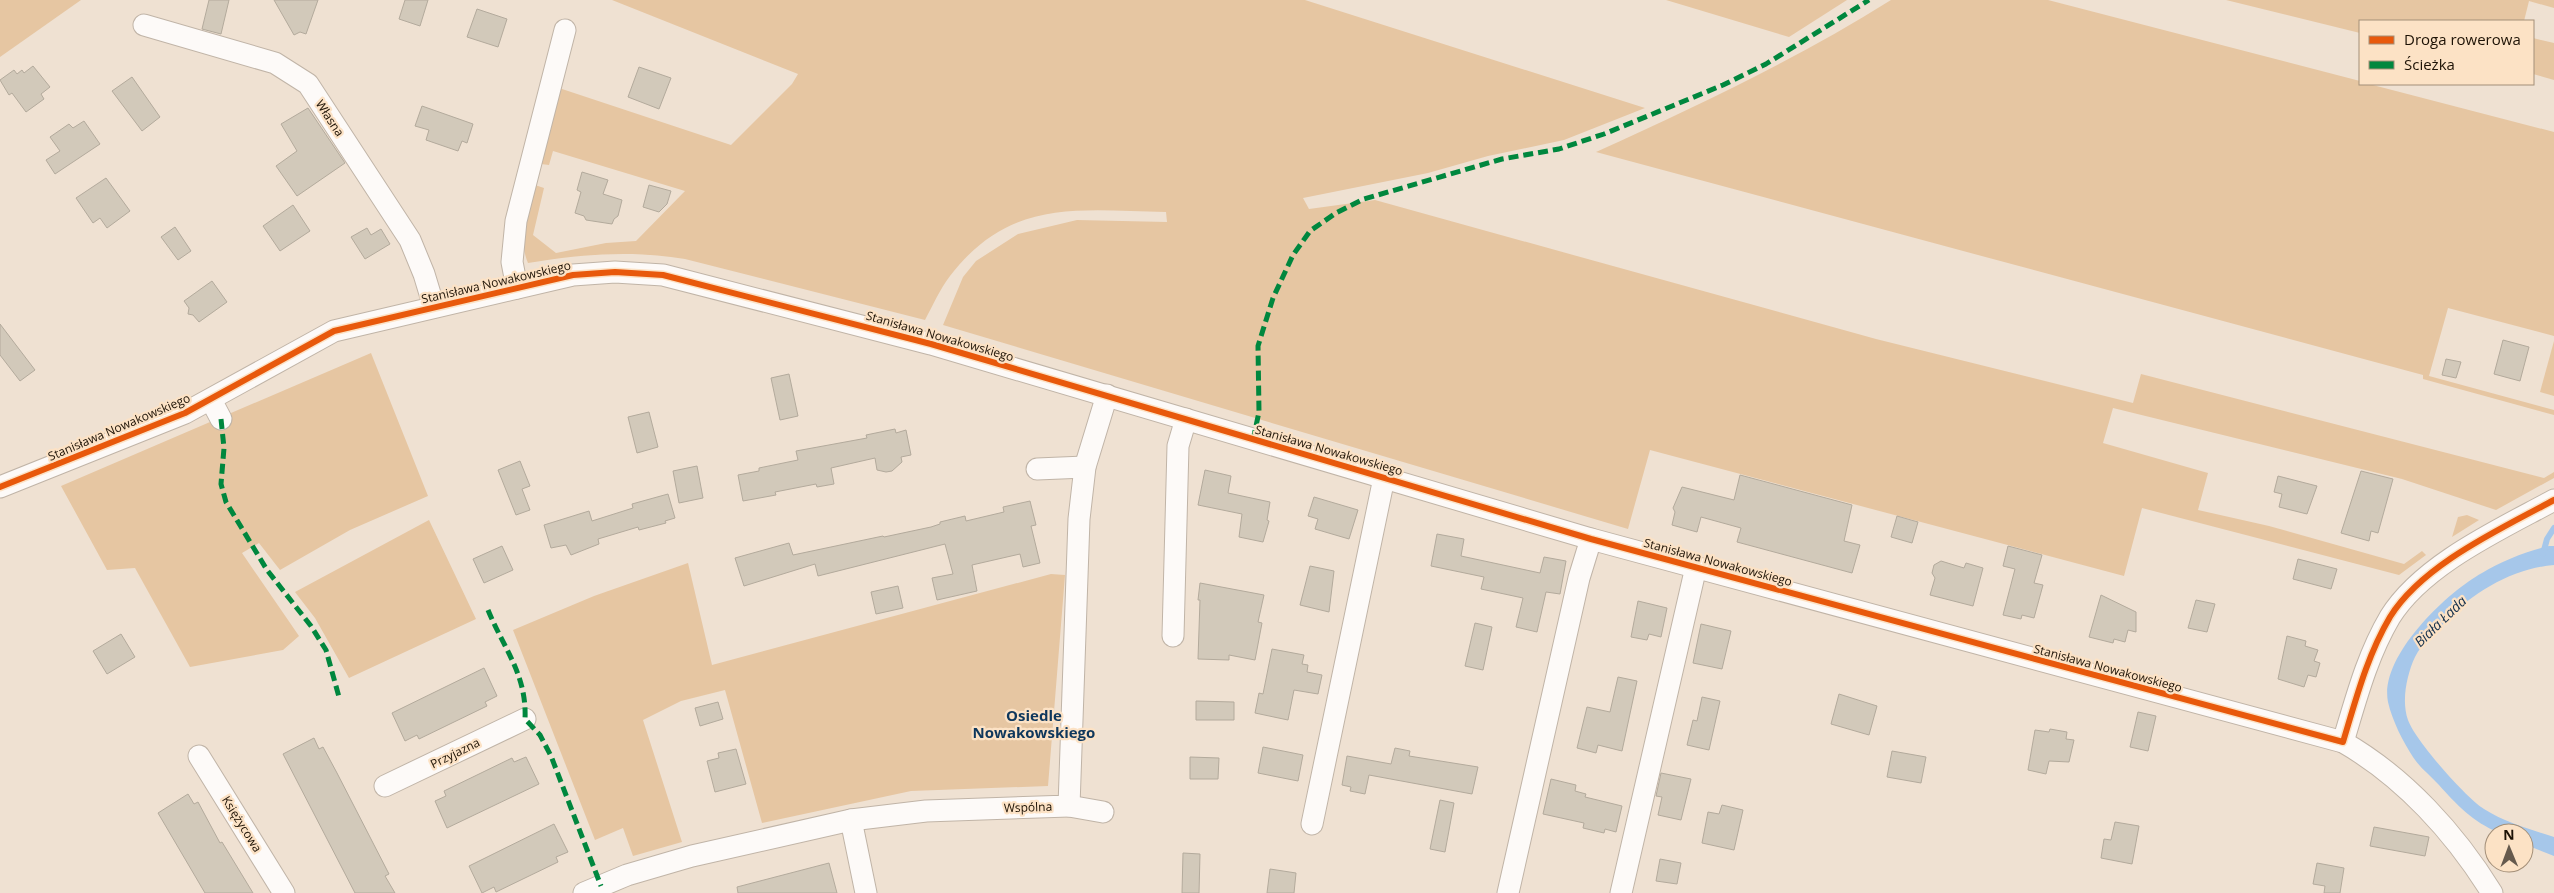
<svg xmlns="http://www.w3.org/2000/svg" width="2554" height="893" viewBox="0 0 2554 893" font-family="'Open Sans',sans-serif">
<rect width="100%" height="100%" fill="#efe1d2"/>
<!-- green -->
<g fill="#e6c6a2">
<path d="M0 0H81L0 57Z"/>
<path d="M612 0H1305L1645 108 1564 140 1488 156 1428 173 1303 198 1309 209 1375 200 1876 339 2133 403 2141 374 2544 478 2554 472V478L2496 510 2402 479 2113 408 2103 443 2208 473 2198 510 2269 526 2404 564 2422 551 2426 555 2399 575 2142 508 2124 576 1650 450 1628 529 943 325 963 277 976 261 1018 234 1077 220 1167 222 1166 212C1077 210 1010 198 950 276 940 289 933 305 925 320L685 259C630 250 584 254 528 263 517 238 529 211 535 185L544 188 533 235 556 253 606 243 636 241 685 191 553 151 549 165 541 164 559 88 731 145 792 84 798 74Z"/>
<path d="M1666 0H1847L1789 37Z"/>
<path d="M1891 0H2048L2360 81V84H2369L2554 132V336L2448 308 2429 376 2554 410V415L2423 379V375L1596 152C1697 106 1797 59 1891 0Z"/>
<path d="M2226 0H2554V8L2529 1 2524 21H2360V33Z"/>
<path d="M2533 38 2554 43V80L2533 74Z"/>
<path d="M2554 341V396L2540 392Z"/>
<path d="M371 353 428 496 350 530 280 570 259 543 242 553 299 636 283 650 190 667 135 568 107 570 61 486Z"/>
<path d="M2467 515 2479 520 2452 537 2458 517Z"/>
<path d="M429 520 476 619 349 678 315 618 295 592Z"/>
<path d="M688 563 712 665 1051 574 1065 575 1048 786 911 791 762 823 725 690 681 701 643 720 682 842 633 856 623 828 595 840 513 630 594 596Z"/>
</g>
<!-- water -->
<path fill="#a6c7ea" d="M2549 546H2554V565C2515 568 2474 591 2448 619 2437 631 2422 643 2415 657 2407 674 2401 701 2408 720 2415 740 2465 797 2484 809 2504 822 2532 830 2554 837V856L2524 844V833C2516 833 2505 835 2498 832 2474 823 2455 803 2439 785 2431 776 2420 768 2413 757 2403 742 2392 720 2388 702 2379 657 2446 593 2482 573 2502 561 2526 551 2549 546Z"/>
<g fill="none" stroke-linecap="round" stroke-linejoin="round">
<!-- stream -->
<path stroke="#a6c7ea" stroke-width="6" d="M2543 554 2547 539 2554 528"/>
</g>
<!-- building -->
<g fill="#d2c9ba" stroke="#b3aa9c">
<path d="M209 0H229L221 34 202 29Z"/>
<path d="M274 0H318L306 34 300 32 294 35Z"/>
<path d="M405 0H428L420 26 399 19Z"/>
<path d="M477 9 507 19 498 47 467 37Z"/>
<path d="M33 66 50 87 41 94 44 99 26 112 12 93 9 95 0 80 14 70 17 74 22 70 24 73Z"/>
<path d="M639 67 671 78 659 109 628 97Z"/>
<path d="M132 77 160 117 142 131 112 91Z"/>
<path d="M422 106 473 124 467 143 462 141 458 151 426 140 429 130 415 126Z"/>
<path d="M308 108 345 163 297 196 276 166 297 151 281 124Z"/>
<path d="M84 121 100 144 55 174 46 160 60 151 50 137 69 124 73 128Z"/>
<path d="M582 172 608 180 603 194 622 200 618 216 614 219 612 224 586 220 584 216 575 213 581 192 577 190Z"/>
<path d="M106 178 130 211 107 228 100 218 93 223 76 198Z"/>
<path d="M649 185 671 191 667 204 659 212 643 207Z"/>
<path d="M293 205 310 231 280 251 263 226Z"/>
<path d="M175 227 191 251 178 260 161 237Z"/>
<path d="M367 228 371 235 381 229 390 244 365 259 351 237Z"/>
<path d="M212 281 227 302 199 322 193 315 188 314 189 308 184 301Z"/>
<path d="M0 324 35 370 20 381 0 355Z"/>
<path d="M2503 340 2529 347 2520 381 2494 374Z"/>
<path d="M2446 359 2461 362 2456 378 2442 375Z"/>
<path d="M789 374 798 416 780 420 771 378Z"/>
<path d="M649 412 658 447 637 453 628 417Z"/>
<path d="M895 429 896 433 906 430 911 455 901 457 902 462 892 471 886 472 877 470 875 458 831 468 834 484 817 487 816 484 775 492 776 495 743 501 738 475 759 471V468L798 460 796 451 867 438 866 435Z"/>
<path d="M520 461 530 486 522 489 530 510 516 515 498 470Z"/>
<path d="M697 466 703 498 679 503 673 471Z"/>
<path d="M1205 470 1231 476 1228 493 1270 502 1267 520 1269 521 1263 542 1239 537 1242 514 1198 505Z"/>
<path d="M2361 471 2393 479 2378 533 2371 531 2369 541 2341 533Z"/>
<path d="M1740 475 1852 505 1844 541 1860 545 1852 573 1737 542 1741 528 1701 517 1697 532 1672 525 1675 512 1673 508 1682 487 1734 500Z"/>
<path d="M2278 476 2317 486 2307 514 2279 507 2282 494 2274 492Z"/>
<path d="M668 494 675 518 665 521 666 523 639 530 638 527 598 539 599 544 571 555 566 545 551 548 544 525 589 511 592 521 633 508 632 504Z"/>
<path d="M1314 497 1358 510 1349 539 1315 529 1318 519 1308 516Z"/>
<path d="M1030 501 1036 525 1031 526 1040 563 1023 567 1020 554 972 565 977 591 937 600 932 578 953 574 945 544 818 576 815 564 744 586 735 558 789 543 793 555 883 536 884 537 931 527 940 524V522L965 516 966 521 1004 512 1003 507Z"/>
<path d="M1897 516 1918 522 1912 543 1891 537Z"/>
<path d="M1437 534 1464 539 1461 556 1540 573 1544 557 1566 561 1560 594 1546 592 1537 632 1516 627 1523 598 1481 589 1484 577 1431 566Z"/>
<path d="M502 546 513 570 484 583 473 559Z"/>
<path d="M2008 546 2042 555 2034 583 2043 585 2034 618 2022 615 2021 619 2003 615 2015 569 2003 566Z"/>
<path d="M2298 559 2337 569 2331 589 2293 579Z"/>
<path d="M1941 561 1964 568 1966 563 1983 568 1973 606 1930 595 1935 578 1932 573 1934 565Z"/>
<path d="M1310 566 1334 571 1329 612 1300 605Z"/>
<path d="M1200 583 1264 595 1258 622 1262 623 1255 660 1229 655V660L1198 659 1200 600H1198Z"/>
<path d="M898 586 903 608 876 614 871 592Z"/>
<path d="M2101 595 2136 612V632L2128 630 2125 642 2114 639 2113 643 2089 637Z"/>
<path d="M2196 600 2215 604 2207 632 2188 628Z"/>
<path d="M1638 601 1667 608 1661 637 1649 634 1647 640 1631 637Z"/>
<path d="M1475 623 1492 627 1483 670 1465 666Z"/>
<path d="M1701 624 1731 631 1722 669 1693 663Z"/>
<path d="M121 634 135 657 107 674 93 651Z"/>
<path d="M2287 636 2306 641 2305 646 2318 650 2314 661 2320 663 2316 677 2308 675 2304 687 2278 679Z"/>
<path d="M1272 649 1304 655 1302 664 1308 665 1307 672 1322 675 1318 694 1294 690 1288 720 1255 713 1259 693 1263 694Z"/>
<path d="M484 668 497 696 485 702 487 706 419 739 417 735 405 741 392 713Z"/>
<path d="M1618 677 1637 681 1622 751 1598 745 1596 753 1577 748 1587 707 1610 712Z"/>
<path d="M1839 694 1877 706 1869 735 1831 724Z"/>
<path d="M1702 697 1720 701 1709 750 1687 745 1693 720 1697 721Z"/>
<path d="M1196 701 1234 702V720H1196Z"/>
<path d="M718 702 723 719 700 726 695 708Z"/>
<path d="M2138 712 2156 716 2148 751 2130 747Z"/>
<path d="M2050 729 2067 732 2066 739 2074 740 2069 762 2049 761 2046 774 2028 770 2035 730 2049 732Z"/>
<path d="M314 738 319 749 323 747 337 773 389 874 385 876 395 893H355L283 754Z"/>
<path d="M1263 747 1303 755 1298 781 1258 773Z"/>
<path d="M1395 748 1410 751 1409 756 1478 767 1472 794 1369 775 1365 794 1350 791 1351 787 1342 785 1347 756 1391 764Z"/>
<path d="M736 749 746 784 715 792 707 761 719 758 718 753Z"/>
<path d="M1892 751 1926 757 1921 783 1887 777Z"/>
<path d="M526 757 539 784 447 828 435 801 446 796 444 791 512 758 514 762Z"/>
<path d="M1190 757 1219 758 1218 779H1190Z"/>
<path d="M1661 773 1691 779 1681 820 1658 815 1662 797 1656 796Z"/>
<path d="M1551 779 1576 785 1575 791 1586 794 1585 797 1622 806 1616 832 1605 829 1604 833 1583 828 1584 823 1543 814Z"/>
<path d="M188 794 194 804 198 802 220 843 222 842 253 893H205L158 813Z"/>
<path d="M1440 800 1454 803 1445 852 1430 849Z"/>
<path d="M1722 805 1743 810 1734 850 1702 843 1708 812 1719 814Z"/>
<path d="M2115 822 2139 826 2132 864 2101 858 2104 839 2111 840Z"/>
<path d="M554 824 568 852 556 857 558 862 496 892 494 887 482 893 469 866Z"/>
<path d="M2374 827 2429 837 2425 856 2370 846Z"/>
<path d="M1183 853 1200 854 1199 893H1182Z"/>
<path d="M1660 859 1681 863 1677 884 1656 881Z"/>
<path d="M829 863 837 893H738L737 887Z"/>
<path d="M2317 863 2344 868 2340 893H2324L2325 886 2313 884Z"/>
<path d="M1270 869 1296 873 1294 893H1267Z"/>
</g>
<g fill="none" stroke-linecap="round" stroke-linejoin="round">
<!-- minor casing -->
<g stroke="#c0b4a7" stroke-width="23">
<g id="minor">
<path d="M144 25 275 63 308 84 410 240 424 274 434 307"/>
<path d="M517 288 512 262 516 221 565 30"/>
<path d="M211 400 221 419"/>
<path d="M1037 469 1085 467"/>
<path d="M0 487 185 413 334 331 573 275 615 272 663 275 931 344 1591 539 2343 742C2404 777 2455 833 2492 893"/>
<path d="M1173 636 1178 446 1186 419"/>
<path d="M2343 742C2356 699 2367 656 2390 617 2423 564 2501 529 2554 500"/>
<path d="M199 756 284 893"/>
<path d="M385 786 525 719"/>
<path d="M1069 806 1103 812"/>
<path d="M851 820 866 893"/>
<path d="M1312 824 1384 478"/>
<path d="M584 893 627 875 692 856 851 820 926 811 1069 806 1079 519 1085 467 1107 395"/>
<path d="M1508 893 1579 578 1591 539"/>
<path d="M1621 893 1696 567"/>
</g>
</g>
<!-- minor -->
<use href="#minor" stroke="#fdfaf8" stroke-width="21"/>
<!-- quiet -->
<g stroke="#00873e" stroke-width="5" stroke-dasharray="10 5" stroke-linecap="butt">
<path d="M221 419 224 448 221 484 226 502 267 570 311 626 326 650 339 697"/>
<path d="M1253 440 1259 412 1258 346 1273 298 1293 255 1310 231 1336 213 1364 199 1502 159 1559 149 1604 134 1723 85 1766 64 1869 0"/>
<path d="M488 610C504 649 527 675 525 719L540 735 551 756 601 886"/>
</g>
<!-- cycleway casing -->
<g stroke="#fce2c5" stroke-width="9">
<path id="cycleway" d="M0 487 185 413 334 331 573 275 615 272 663 275 931 344 1591 539 2343 742C2356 699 2367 656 2390 617 2423 564 2501 529 2554 500"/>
</g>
<!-- cycleway -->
<use href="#cycleway" stroke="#e8590c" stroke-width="6"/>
</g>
<g text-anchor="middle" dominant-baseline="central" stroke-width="4.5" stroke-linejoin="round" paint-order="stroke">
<!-- street labels -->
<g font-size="12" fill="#1d1205" stroke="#fce2c5">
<text transform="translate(330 118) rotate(57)">Własna</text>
<text transform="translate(496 282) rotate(-13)">Stanisława Nowakowskiego</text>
<text transform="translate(940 336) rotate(16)">Stanisława Nowakowskiego</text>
<text transform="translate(119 427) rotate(-23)">Stanisława Nowakowskiego</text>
<text transform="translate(1329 450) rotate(16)">Stanisława Nowakowskiego</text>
<text transform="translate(1718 562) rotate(15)">Stanisława Nowakowskiego</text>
<text transform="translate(2108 668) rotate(15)">Stanisława Nowakowskiego</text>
<text transform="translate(455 753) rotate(-26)">Przyjazna</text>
<text transform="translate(1028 807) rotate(-2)">Wspólna</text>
<text transform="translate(242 824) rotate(58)">Księżycowa</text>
</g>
<!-- water labels -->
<g font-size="14" font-style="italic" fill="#14304c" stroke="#fce2c5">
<text transform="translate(2440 621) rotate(-44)">Biała Łada</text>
</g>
<!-- quarter labels -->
<g font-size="15" font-weight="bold" fill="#0e375c" stroke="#fce2c5">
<text x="1034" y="715">Osiedle<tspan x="1034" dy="17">Nowakowskiego</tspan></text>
</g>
</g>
<!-- legend -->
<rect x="2359" y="20" width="175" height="65" fill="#fce2c5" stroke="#a38f78"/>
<rect x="2369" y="36" width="25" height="8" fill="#e8590c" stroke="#a38f78"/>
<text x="2404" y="45" font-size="15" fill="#1d1205">Droga rowerowa</text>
<rect x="2369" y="61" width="25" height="8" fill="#00873e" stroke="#a38f78"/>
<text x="2404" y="70" font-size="15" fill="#1d1205">Ścieżka</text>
<!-- north arrow -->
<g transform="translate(2509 848) rotate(359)"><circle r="24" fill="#fce2c5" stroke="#a38f78"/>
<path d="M0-4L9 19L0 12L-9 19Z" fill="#665a4d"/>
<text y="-8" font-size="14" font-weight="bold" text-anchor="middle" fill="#1d1205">N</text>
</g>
</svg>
